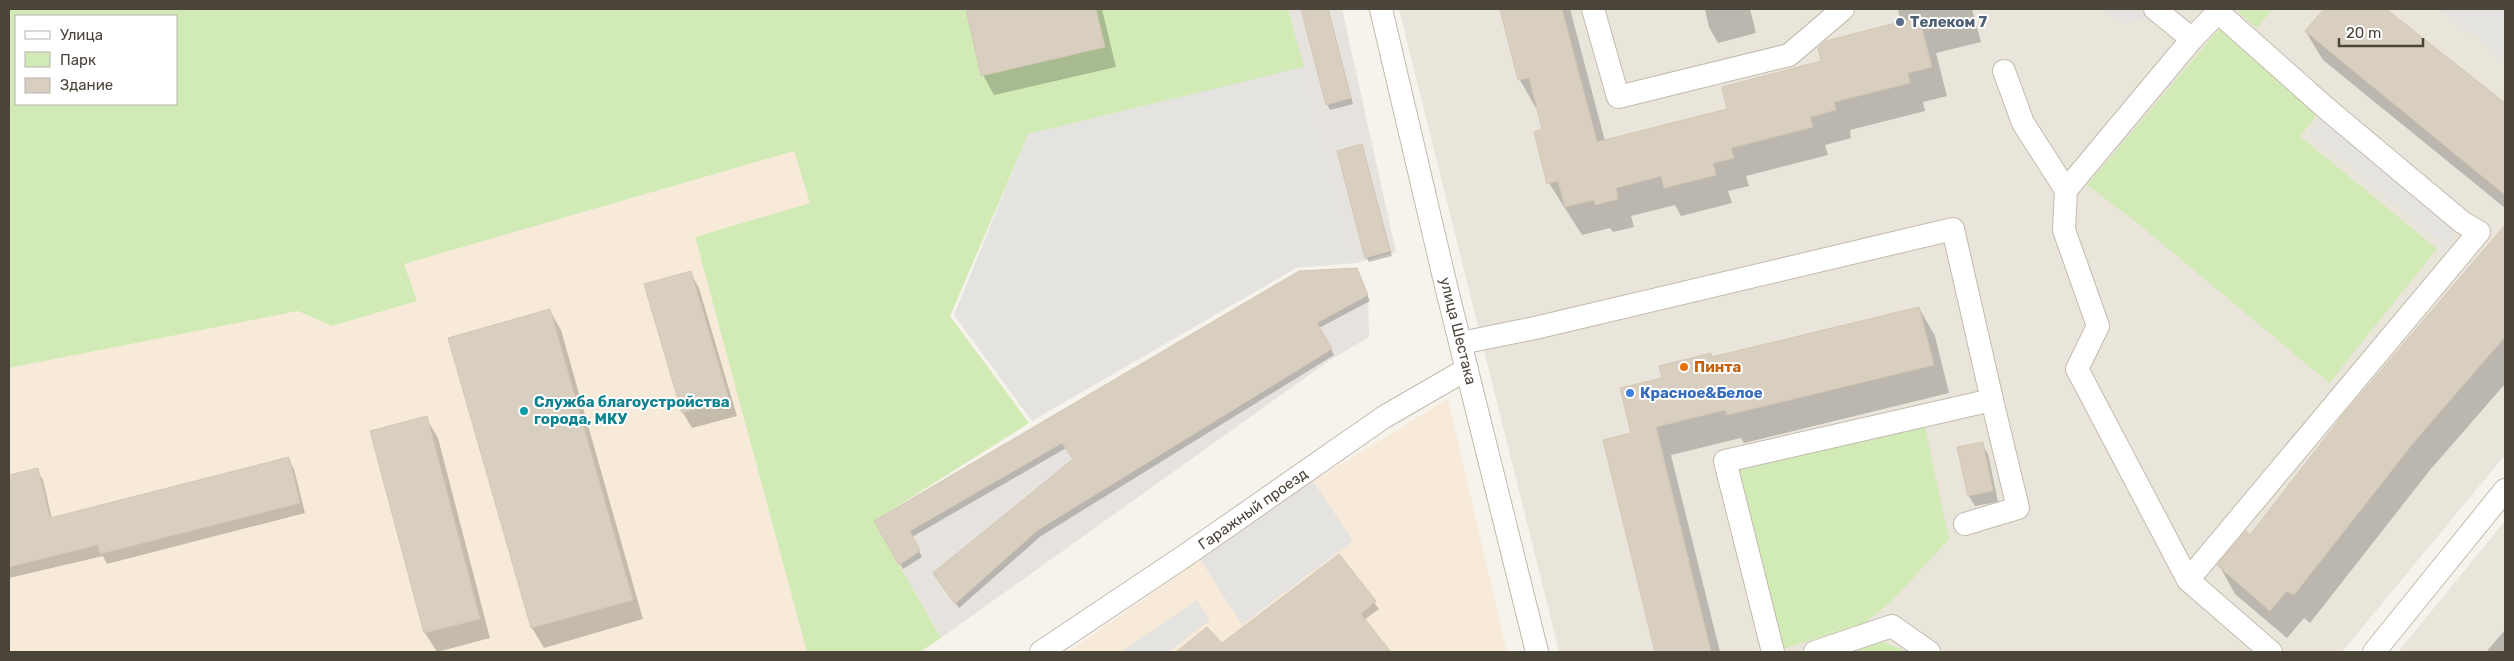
<svg xmlns="http://www.w3.org/2000/svg" width="2514" height="661" viewBox="0 0 2514 661" font-family="Rubik,sans-serif">
<rect width="100%" height="100%" fill="#f6f3ec"/>
<!-- residential -->
<g fill="#eae5da">
<path d="M1399 9H2505V455L2342 652H1559Z"/>
<path d="M2505 521V652H2398Z"/>
</g>
<!-- commercial -->
<g fill="#f7ead8">
<path d="M794 151 810 203 695 237 807 652H9V368L298 311 332 326 417 301 404 264Z"/>
<path d="M1448 399 1507 652H1068L1313 481Z"/>
</g>
<!-- industrial -->
<g fill="#e6e2dd">
<path d="M1288 9H1342L1396 252 1356 263Z"/>
<path d="M1357 268 1368 295 1369 337 1330 360 941 638 874 521 1299 271Z"/>
</g>
<!-- green -->
<g fill="#d2eab5" fill-rule="evenodd">
<path d="M9 9H1288L1304 67 1028 135 950 316 1029 423 874 521 941 638 920 652H807L695 237 810 203 794 151 404 264 417 301 332 326 298 311 9 368ZM16 16H176V104H16Z"/>
<path d="M2241 9H2272L2257 28 2238 12Z"/>
<path d="M2220 28 2321 110 2300 136 2437 249 2329 383 2136 222 2087 185Z"/>
<path d="M1924 423 1949 539 1891 602 1866 622 1780 650 1734 466Z"/>
<path d="M1877 639 1907 652H1827Z"/>
</g>
<!-- parking -->
<g fill="#e5e3e0">
<path d="M2102 9H2155L2165 17 2119 23Z"/>
<path d="M2440 9H2505V60Z"/>
<path d="M1304 67 1356 263 1296 268 1032 421 954 315 1028 134Z"/>
<path d="M2327 109 2462 222 2444 244 2309 132Z"/>
<path d="M1313 481 1353 541 1242 625 1200 559Z"/>
<path d="M1197 600 1210 620 1168 652H1120Z"/>
</g>
<!-- shadow -->
<g fill="#0003">
<path d="M967 9H1102L1116 67 994 95 983 75Z"/>
<path d="M1302 9H1328L1353 104 1330 110 1327 104Z"/>
<path d="M1501 9H1570L1605 141 1729 109 1901 23 1898 9H1972L1981 42 1936 53 1947 96 1923 102 1925 111 1850 130 1851 138 1825 145 1828 155 1746 176 1749 186 1728 191 1732 203 1681 216 1675 205 1631 216 1634 227 1613 232 1610 228 1582 235 1549 183 1544 130 1538 108H1536L1520 80Z"/>
<path d="M1705 9H1750L1756 33 1718 43 1709 27Z"/>
<path d="M2325 9H2368L2370 11 2384 9 2505 106V208L2323 60 2306 32Z"/>
<path d="M1362 145 1392 256 1369 262 1366 257Z"/>
<path d="M2505 227V384L2430 470 2310 623 2304 618 2287 638 2235 594 2219 565 2250 537 2344 415Z"/>
<path d="M690 272 699 288 737 416 692 428 683 413Z"/>
<path d="M1359 275 1370 301 1319 328 1334 355 1041 536 959 608 938 578 1074 459 1066 448 912 537 922 557 903 569 876 521Z"/>
<path d="M1919 308 1935 336 1949 393 1744 443 1741 438 1671 455 1720 652H1657L1605 441 1632 434 1663 379 1711 355 1713 358Z"/>
<path d="M550 311 561 330 643 619 544 648 532 628 450 339Z"/>
<path d="M426 418 438 438 490 638 437 652 425 633 372 432Z"/>
<path d="M1982 444 1988 454 1998 502 1975 506 1969 496Z"/>
<path d="M288 459 294 469 305 513 107 564 103 556 9 578V476L37 470 43 480 52 519Z"/>
<path d="M1339 555 1379 609 1364 620 1389 652H1178L1207 628 1222 645Z"/>
<path d="M2505 630V652H2486Z"/>
</g>
<!-- building -->
<g fill="#d8cfc1" stroke="#d3c7b4">
<path d="M966 9H1096L1105 47 981 76Z"/>
<path d="M1301 9H1328L1351 98 1326 105Z"/>
<path d="M1500 9H1562L1597 142 1727 109 1722 87 1821 61 1818 48 1826 41 1919 17 1932 67 1908 73 1910 83 1834 102 1836 110 1810 117 1813 127 1731 148 1734 158 1713 163 1716 175 1664 188 1661 176 1616 188 1618 199 1595 205 1594 200 1565 207 1558 181 1547 184 1534 132 1542 129 1529 78 1518 80Z"/>
<path d="M2324 9H2386L2505 103V195L2305 31Z"/>
<path d="M1362 144 1390 251 1365 258 1337 151Z"/>
<path d="M2505 225V337L2414 442 2294 595 2287 591 2270 611 2217 565 2246 531 2250 535 2343 415Z"/>
<path d="M1357 268 1368 295 1317 323 1332 349 1038 530 955 604 933 573 1073 459 1062 443 910 531 920 551 899 565 874 521 1299 271Z"/>
<path d="M691 271 729 400 682 413 644 284Z"/>
<path d="M1919 307 1934 365 1727 415 1725 410 1656 427 1711 652H1655L1603 440 1631 433 1620 388 1662 378 1659 366 1711 353 1712 357Z"/>
<path d="M550 309 633 600 531 628 448 338Z"/>
<path d="M427 416 480 619 424 633 370 431Z"/>
<path d="M1983 442 1993 491 1968 496 1957 447Z"/>
<path d="M289 457 300 503 100 554 98 545 9 567V475L38 468 50 518Z"/>
<path d="M1339 554 1376 601 1361 614 1391 652H1176L1207 627 1222 643Z"/>
</g>
<g fill="none" stroke-linecap="round" stroke-linejoin="round">
<!-- street casing -->
<g stroke="#c2bbae" stroke-width="24">
<g id="street">
<path d="M1381 9 1446 286 1537 652"/>
<path d="M1593 9 1618 97 1789 55 1843 9"/>
<path d="M2155 9 2192 39"/>
<path d="M2221 9 2218 12 2327 109 2462 222 2479 232 2188 580 2271 652"/>
<path d="M2004 71 2023 123 2066 190 2064 230 2098 326 2077 369 2188 580"/>
<path d="M2066 190 2192 39 2218 12"/>
<path d="M1461 343 1535 328 1953 229 1992 400 1725 461 1773 652"/>
<path d="M1965 524 2018 508 1992 400"/>
<path d="M1041 652 1186 555 1384 417 1467 369"/>
<path d="M1815 652 1892 626 1929 652"/>
<path d="M2374 652 2505 490"/>
</g>
</g>
<!-- street -->
<use href="#street" stroke="#fff" stroke-width="22"/>
</g>
<!-- markers -->
<circle fill="#5c6f8a" stroke="#fff" stroke-width="2" cx="1900" cy="22" r="5"/>
<circle fill="#e8710a" stroke="#fff" stroke-width="2" cx="1684" cy="367" r="5"/>
<circle fill="#3f7fe0" stroke="#fff" stroke-width="2" cx="1630" cy="393" r="5"/>
<circle fill="#0f9aa8" stroke="#fff" stroke-width="2" cx="524" cy="411" r="5"/>
<g text-anchor="middle" dominant-baseline="central" stroke-width="4" stroke-linejoin="round" paint-order="stroke">
<!-- service labels -->
<g font-size="15" font-weight="bold" fill="#4e5e75" stroke="#fff" text-anchor="start">
<text x="1910" y="22">Телеком 7</text>
</g>
<!-- street labels -->
<g font-size="15" fill="#4b4439" stroke="#fff">
<text transform="translate(1458 331) rotate(76)">улица Шестака</text>
<text transform="translate(1253 509) rotate(-35)">Гаражный проезд</text>
</g>
<!-- food labels -->
<g font-size="15" font-weight="bold" fill="#c56008" stroke="#fff" text-anchor="start">
<text x="1694" y="367">Пинта</text>
</g>
<!-- shop labels -->
<g font-size="15" font-weight="bold" fill="#366cbe" stroke="#fff" text-anchor="start">
<text x="1640" y="393">Красное&amp;Белое</text>
</g>
<!-- culture labels -->
<g font-size="15" font-weight="bold" fill="#0d838f" stroke="#fff" text-anchor="start">
<text x="534" y="402">Служба благоустройства<tspan x="534" dy="17">города, МКУ</tspan></text>
</g>
</g>
<!-- border -->
<rect width="2514" height="661" fill="none" stroke="#4b4439" stroke-width="20"/>
<!-- legend -->
<rect x="15" y="15" width="162" height="90" fill="#ffffff" stroke="#b7b4b0"/>
<rect x="25" y="31" width="25" height="8" fill="#ffffff" stroke="#b7b4b0"/>
<text x="60" y="40" font-size="15" fill="#4b4439">Улица</text>
<rect x="25" y="52" width="25" height="15" fill="#d2eab5" stroke="#b7b4b0"/>
<text x="60" y="65" font-size="15" fill="#4b4439">Парк</text>
<rect x="25" y="78" width="25" height="15" fill="#d8cfc1" stroke="#b7b4b0"/>
<text x="60" y="90" font-size="15" fill="#4b4439">Здание</text>
<!-- scale -->
<path d="M2339 38v8h84v-8" fill="none" stroke="#4b4439" stroke-width="2.5"/>
<text x="2346" y="38" font-size="15" fill="#4b4439" stroke="#ffffff" stroke-width="4" paint-order="stroke">20 m</text>
</svg>
